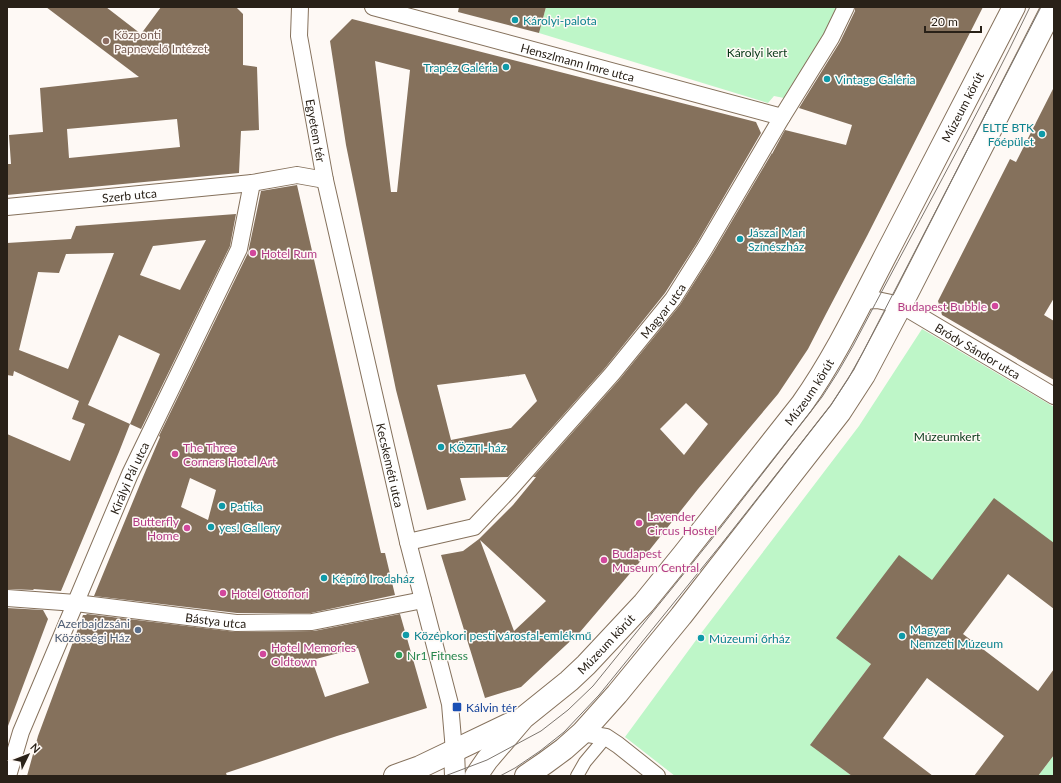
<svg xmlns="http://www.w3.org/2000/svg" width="1061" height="783" viewBox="0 0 1061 783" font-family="Lato,sans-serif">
<rect width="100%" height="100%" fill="#fef9f5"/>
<!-- green -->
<g fill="#bef6c8">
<path d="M546 7H841L798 82 792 84 784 98 774 96 768 103 539 33Z"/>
<path d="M922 329 1054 407V543L932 580 837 638 871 664 811 745 852 776H675L625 737 702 632 859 426Z"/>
<path d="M1054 755V776H1038Z"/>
</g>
<!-- building -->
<g fill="#85715c" fill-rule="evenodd">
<path d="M46 7H106L141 34 161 7H236L243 14V65L257 67 259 130 241 131 239 173 7 195V164H11L9 135 43 132 40 88 139 77ZM177 119 180 147 69 158 67 129Z"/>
<path d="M459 7H546L539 33 458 12Z"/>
<path d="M855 7H983L867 236 826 314 808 349 778 394 698 489 644 557 580 632 521 687 485 698 441 555 463 551 479 539 513 505 536 477H533L619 380 680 305 713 253 772 153V154L785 130 846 145 852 125 799 108 840 42 855 11ZM686 403 708 424 684 455 660 429ZM480 540 546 601 514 631Z"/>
<path d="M352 19 756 122 761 133 697 243 665 293 605 368 508 477 460 478 466 500 427 510 396 390 384 332 346 145 330 41ZM375 61 410 70 397 192H391ZM525 374 537 401 511 428 451 440 437 385Z"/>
<path d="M1054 87V298L1044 315 1054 321V380L942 315 938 301 1010 159 1016 162Z"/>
<path d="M297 185 381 553H385L395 595 311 613H237L94 596 143 477 160 437 159 436 248 253 261 191ZM190 478 216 490 208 520 181 507Z"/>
<path d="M236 214 230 246 141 429 130 424 119 452 61 591 33 589 34 590 7 589V434L70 461 85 424 72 419 79 401 14 371 13 376 7 375V243L71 239 76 226ZM206 240 180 290 140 275 153 246ZM114 253 68 369 19 350 38 272 59 273 66 254ZM119 335 160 354 130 424 88 405Z"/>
<path d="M994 498 1054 543V609L1008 574 963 634 1038 691 1054 669V755L1038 776H974L1004 736 927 678 883 738 933 776H852L810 745 871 664 836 638 899 555 932 580Z"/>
<path d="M7 608 43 610 48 619 8 726H7Z"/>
<path d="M87 614 236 632 314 631 400 614 427 708 337 736 226 773 227 776H27L38 736 83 615H86ZM358 648 369 683 325 697 312 660Z"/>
</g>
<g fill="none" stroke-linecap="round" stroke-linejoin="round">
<!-- pedestrian casing -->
<g stroke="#85715c" stroke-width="14">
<path id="pedestrian" d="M577 776 585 762 606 737"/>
</g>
<!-- minor casing -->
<g stroke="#85715c" stroke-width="18">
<g id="minor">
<path id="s1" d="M300 7 299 36 325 180 408 542 450 704 454 751"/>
<path id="s2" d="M373 7 782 117"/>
<path id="s3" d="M7 207 252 183 297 175 325 180"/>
<path id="s4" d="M863 301 877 300 901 305 1054 396"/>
<path id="s5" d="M408 542 474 527 510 489 612 374 673 299 705 248 782 117 831 38 846 7"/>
<path id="s6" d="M7 598 76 603 236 623 312 622 423 600"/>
<path d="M582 733 606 737 618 745 657 776"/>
<path id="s7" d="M8 776 21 732 130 474 239 249 252 183"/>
</g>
</g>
<!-- tertiary casing -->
<g stroke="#85715c" stroke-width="22">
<path id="tertiary" d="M454 751 455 776"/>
</g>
<!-- secondary casing -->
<g stroke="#85715c" stroke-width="24">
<g id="secondary">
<path d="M395 776 420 767 516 721"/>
<path id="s8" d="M476 776 487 760 523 718 569 681 586 665 644 603 683 555 802 404C838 353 864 296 893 241 933 163 973 85 1014 7"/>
<path d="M526 776 545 763 564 749 582 733 617 694 681 616 840 412 864 375 901 305 1053 7"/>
</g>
</g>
<!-- pedestrian -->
<use href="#pedestrian" stroke="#fff" stroke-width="12"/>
<!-- minor -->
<use href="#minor" stroke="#fff" stroke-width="16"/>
<!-- tertiary -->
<use href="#tertiary" stroke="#fff" stroke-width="20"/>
<!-- secondary -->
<use href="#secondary" stroke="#fff" stroke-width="22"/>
<!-- tram -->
<g stroke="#7d766f" stroke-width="1">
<path d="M445 776 487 760 541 731 568 710 593 686 711 540 822 397 838 372 853 346C912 233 975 122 1030 7"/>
<path d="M500 776 515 768 540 751 564 732 599 695 719 547 831 405 848 379 863 352 1041 7"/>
</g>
</g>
<!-- markers -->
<g fill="#0f9aa8" stroke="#fef9f5" stroke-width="1.5">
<circle cx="515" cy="20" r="4"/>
<circle cx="506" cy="67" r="4"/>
<circle cx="827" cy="79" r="4"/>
<circle cx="1042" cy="134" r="4"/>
<circle cx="740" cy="239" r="4"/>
<circle cx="441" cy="447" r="4"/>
<circle cx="222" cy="506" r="4"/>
<circle cx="211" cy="527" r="4"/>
<circle cx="324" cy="578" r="4"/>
<circle cx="406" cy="635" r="4"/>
<circle cx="902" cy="636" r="4"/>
<circle cx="701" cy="638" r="4"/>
</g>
<circle fill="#8d6e63" stroke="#fef9f5" stroke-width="1.5" cx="106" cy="41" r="4"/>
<g fill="#d1479c" stroke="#fef9f5" stroke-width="1.5">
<circle cx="253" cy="253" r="4"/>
<circle cx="995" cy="306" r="4"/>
<circle cx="175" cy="454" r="4"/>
<circle cx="639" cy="523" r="4"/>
<circle cx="187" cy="528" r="4"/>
<circle cx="604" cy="560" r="4"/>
<circle cx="223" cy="593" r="4"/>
<circle cx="263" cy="654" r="4"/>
</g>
<circle fill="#5c6f8a" stroke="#fef9f5" stroke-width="1.5" cx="138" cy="630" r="4"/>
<circle fill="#2e9e5b" stroke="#fef9f5" stroke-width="1.5" cx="399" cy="655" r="4"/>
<rect fill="#1a4fb4" stroke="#fef9f5" stroke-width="1.5" x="452" y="702" width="10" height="10" rx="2"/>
<g text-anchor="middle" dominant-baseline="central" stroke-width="3" stroke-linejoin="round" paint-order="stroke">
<!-- culture labels -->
<g font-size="12" fill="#0d838f" stroke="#fef9f5" text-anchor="start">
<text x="523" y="20">Károlyi-palota</text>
<text x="498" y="67" text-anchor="end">Trapéz Galéria</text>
<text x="835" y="79">Vintage Galéria</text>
<text x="1034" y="127" text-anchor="end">ELTE BTK<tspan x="1034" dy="14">Főépület</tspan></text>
<text x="748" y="232">Jászai Mari<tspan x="748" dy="14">Színészház</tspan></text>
<text x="449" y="447">KÖZTI-ház</text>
<text x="230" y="506">Patika</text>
<text x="219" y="527">yes! Gallery</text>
<text x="332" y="578">Képíró Irodaház</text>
<text x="910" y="629">Magyar<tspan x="910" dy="14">Nemzeti Múzeum</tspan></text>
<text x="414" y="635">Középkori pesti városfal-emlékmű</text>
<text x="709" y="638">Múzeumi őrház</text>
</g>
<!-- education labels -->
<g font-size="12" fill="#785e54" stroke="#fef9f5" text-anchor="start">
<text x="114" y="34">Központi<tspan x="114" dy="14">Papnevelő Intézet</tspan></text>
</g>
<!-- park labels -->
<g font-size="12" fill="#063716" stroke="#fef9f5">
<text x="757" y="52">Károlyi kert</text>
<text x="947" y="436">Múzeumkert</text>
</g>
<!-- street labels -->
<g font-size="12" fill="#292118" stroke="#fef9f5">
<text stroke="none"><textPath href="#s2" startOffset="212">Henszlmann Imre utca</textPath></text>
<text stroke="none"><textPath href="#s8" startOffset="834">Múzeum körút</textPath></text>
<text stroke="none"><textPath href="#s1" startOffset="125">Egyetem tér</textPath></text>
<text stroke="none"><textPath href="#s3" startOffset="123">Szerb utca</textPath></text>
<text stroke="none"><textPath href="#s5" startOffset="355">Magyar utca</textPath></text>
<text stroke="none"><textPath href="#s4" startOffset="128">Bródy Sándor utca</textPath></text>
<text stroke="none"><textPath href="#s8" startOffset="510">Múzeum körút</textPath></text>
<text stroke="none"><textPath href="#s1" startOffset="468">Kecskeméti utca</textPath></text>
<text stroke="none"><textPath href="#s7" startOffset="322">Királyi Pál utca</textPath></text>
<text stroke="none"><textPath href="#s6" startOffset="210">Bástya utca</textPath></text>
<text stroke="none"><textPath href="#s8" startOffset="186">Múzeum körút</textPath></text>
</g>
<!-- hotel labels -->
<g font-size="12" fill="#b23c85" stroke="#fef9f5" text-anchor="start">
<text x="261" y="253">Hotel Rum</text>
<text x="987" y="306" text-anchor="end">Budapest Bubble</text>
<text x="183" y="447">The Three<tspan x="183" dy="14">Corners Hotel Art</tspan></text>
<text x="647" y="516">Lavender<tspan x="647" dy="14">Circus Hostel</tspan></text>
<text x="179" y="521" text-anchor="end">Butterfly<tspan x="179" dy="14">Home</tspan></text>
<text x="612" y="553">Budapest<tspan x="612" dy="14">Museum Central</tspan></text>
<text x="231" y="593">Hotel Ottofiori</text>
<text x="271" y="647">Hotel Memories<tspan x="271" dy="14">Oldtown</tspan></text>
</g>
<!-- service labels -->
<g font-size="12" fill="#4e5e75" stroke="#fef9f5" text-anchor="end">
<text x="130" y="623">Azerbajdzsáni<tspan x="130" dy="14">Közösségi Ház</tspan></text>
</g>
<!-- leisure labels -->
<g font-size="12" fill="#27864d" stroke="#fef9f5" text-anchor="start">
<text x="407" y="655">Nr1 Fitness</text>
</g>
<!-- transit labels -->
<g font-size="12" fill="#164399" stroke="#fef9f5" text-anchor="start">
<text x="466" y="707">Kálvin tér</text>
</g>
</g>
<!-- border -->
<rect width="1061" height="783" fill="none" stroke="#292118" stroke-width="16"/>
<!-- north arrow -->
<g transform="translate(28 755) rotate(47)" stroke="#fef9f5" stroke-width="3" paint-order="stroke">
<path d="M0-3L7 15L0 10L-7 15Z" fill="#292118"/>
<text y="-6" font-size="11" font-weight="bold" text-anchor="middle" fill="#292118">N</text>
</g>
<!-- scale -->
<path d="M925 26v6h56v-6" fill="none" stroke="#292118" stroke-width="2"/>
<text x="931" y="26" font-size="12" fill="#292118" stroke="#fef9f5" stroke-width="3" paint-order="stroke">20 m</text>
</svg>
